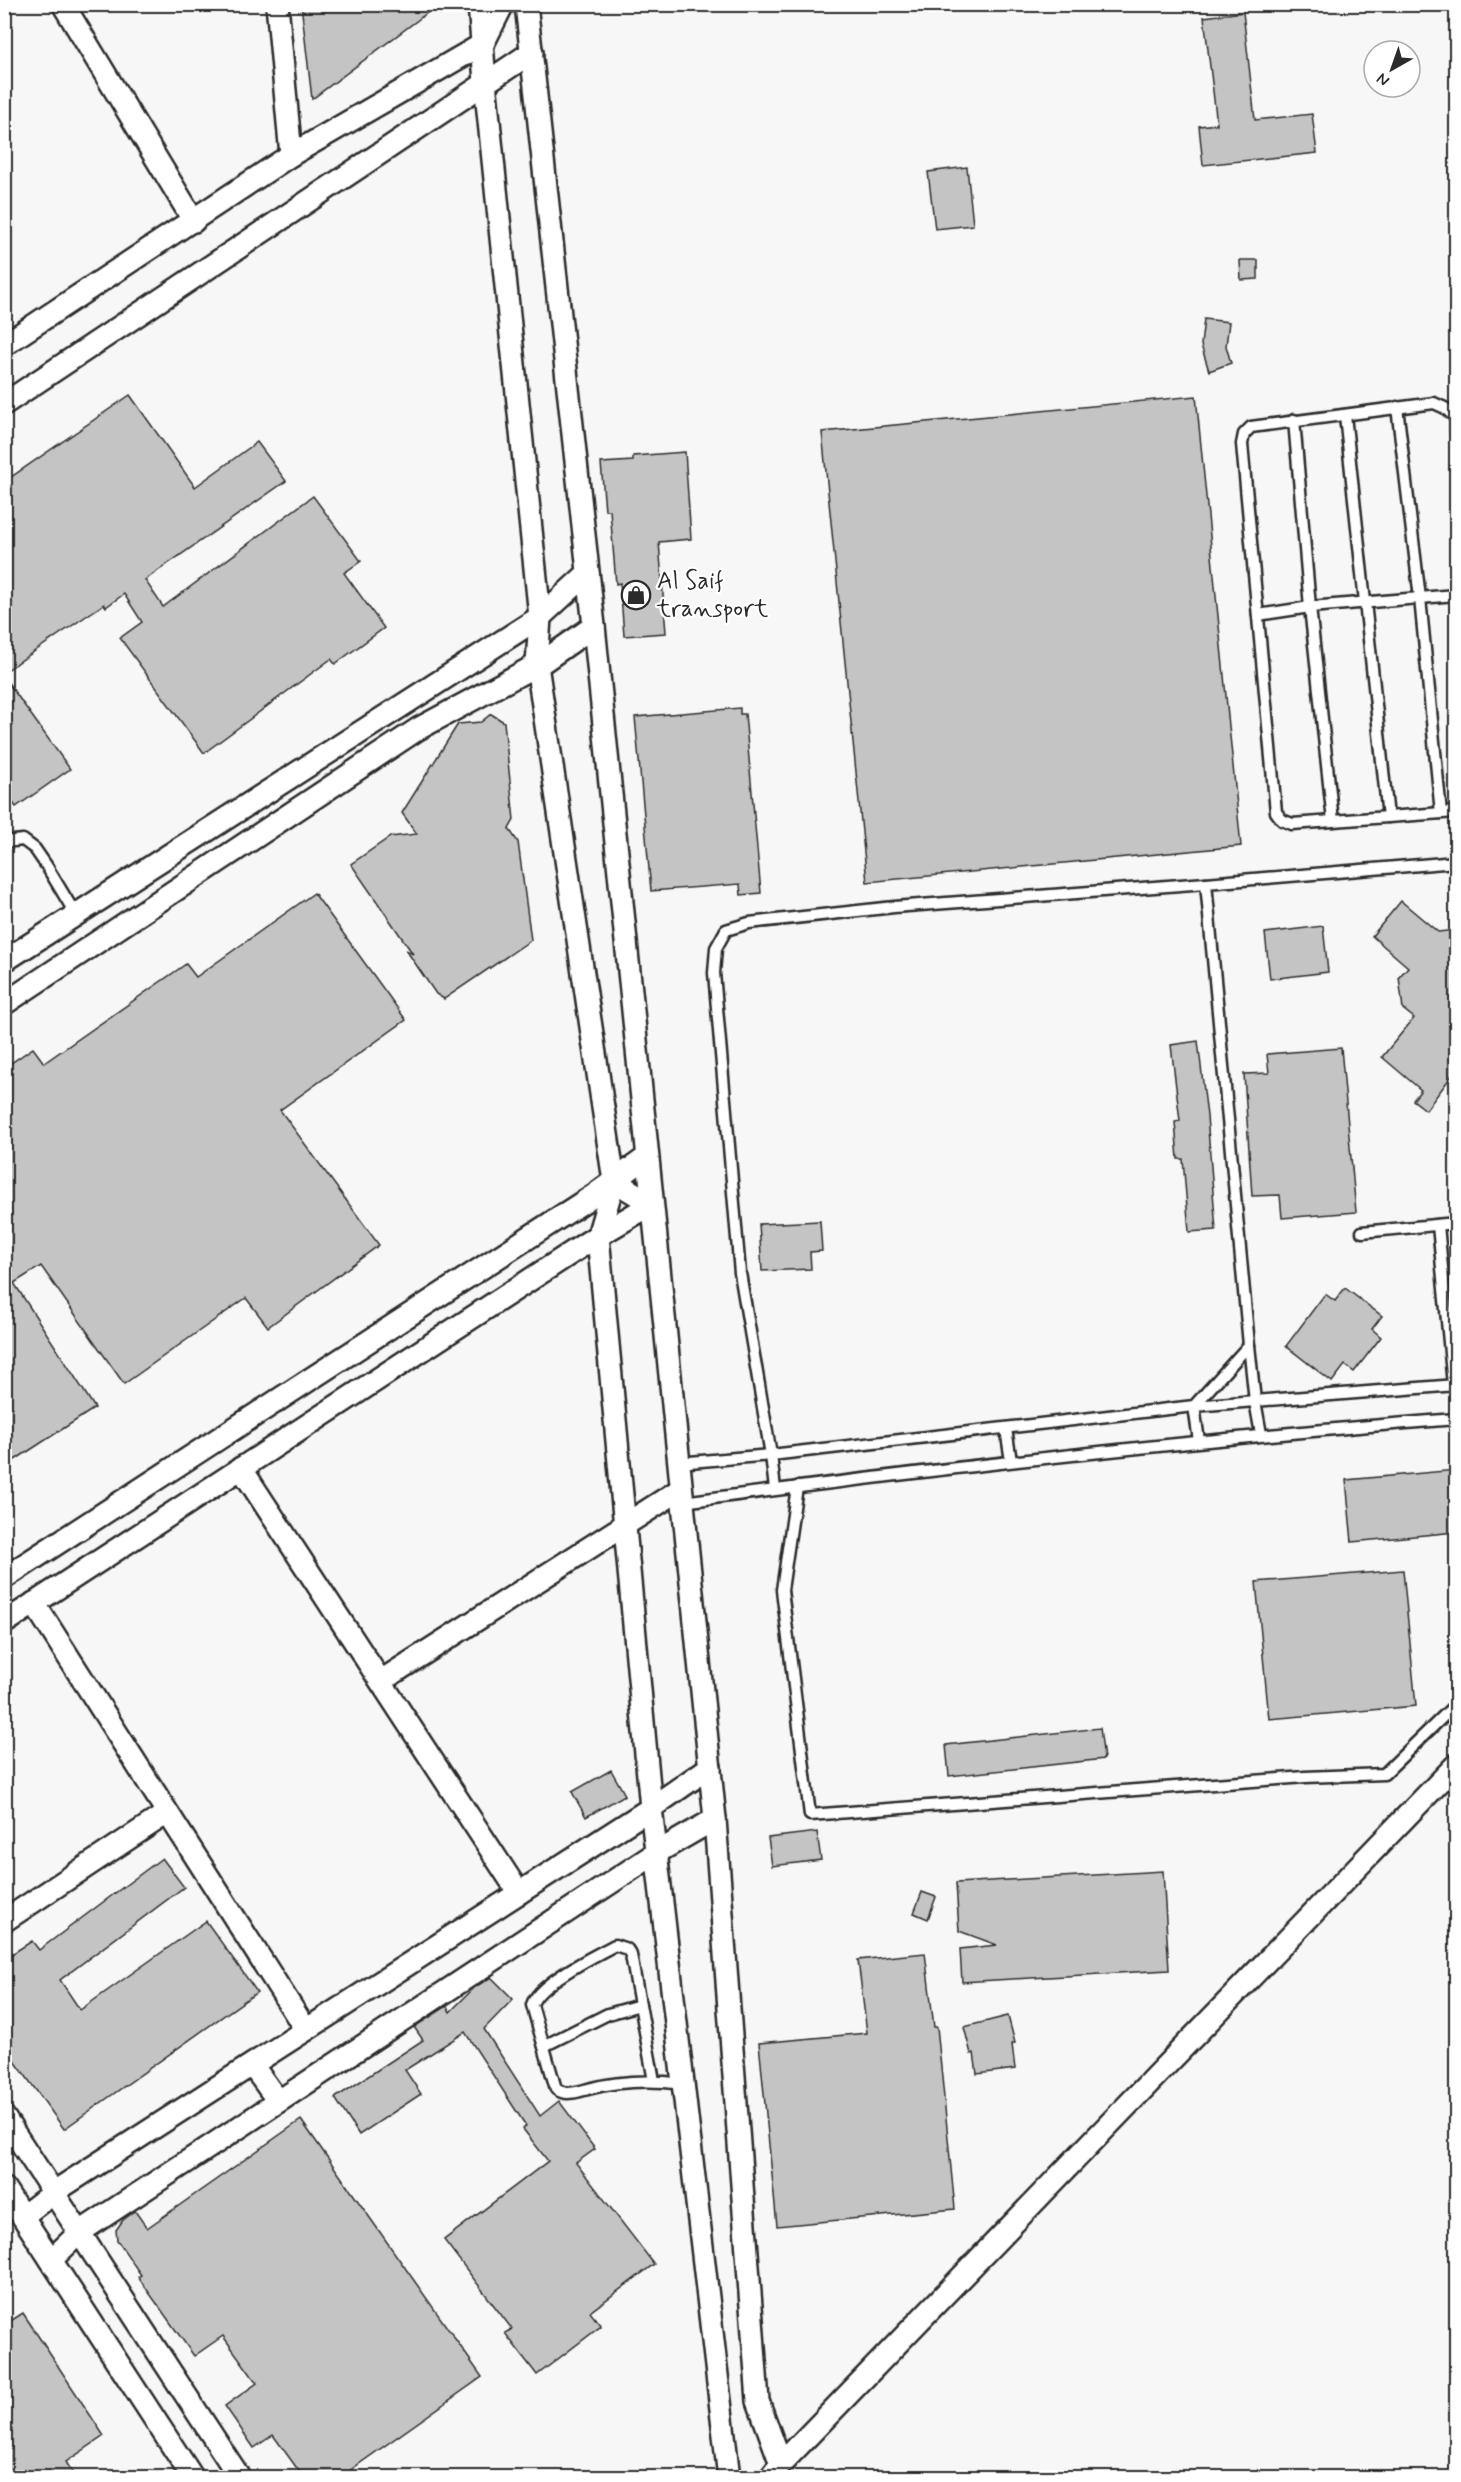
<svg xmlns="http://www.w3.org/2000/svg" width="1461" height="2482" viewBox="0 0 1461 2482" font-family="Mynerve,sans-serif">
<rect width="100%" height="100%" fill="#f7f7f7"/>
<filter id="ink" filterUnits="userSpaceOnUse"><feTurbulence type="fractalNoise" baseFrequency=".0167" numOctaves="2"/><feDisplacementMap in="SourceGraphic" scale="12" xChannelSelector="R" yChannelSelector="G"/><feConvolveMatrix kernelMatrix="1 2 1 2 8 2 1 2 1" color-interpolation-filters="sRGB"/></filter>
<g filter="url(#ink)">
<!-- building -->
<g fill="#c4c4c4" stroke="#2b2b2b" stroke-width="1.5">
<path d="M301 4H439L312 99Z"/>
<path d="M1243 12 1255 120 1312 114 1317 153 1203 165 1199 126 1217 124 1204 17Z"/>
<path d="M967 167 973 225 935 229 928 172Z"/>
<path d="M1240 260H1258V279L1241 280Z"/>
<path d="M1204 319 1229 322 1226 346 1231 363 1209 371 1201 345Z"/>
<path d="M130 395 195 487 257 442 286 481 145 580 163 607 313 496 361 561 344 573 384 628 335 664 331 659 204 753 120 638 142 622 124 594 106 607 104 604 4 672V482Z"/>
<path d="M1196 396 1241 846 867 882 822 432Z"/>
<path d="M685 452 691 539 659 542 666 633 624 636 620 583 616 584 610 510H605L601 463 633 461V456Z"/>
<path d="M4 677 70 769 16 807 4 790Z"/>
<path d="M740 708V714H745L761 893 741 895 740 884 651 891 635 717Z"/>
<path d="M491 714 504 722 514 820 509 829 518 842 531 940 444 999 436 994 406 950 413 954 351 864 390 837 417 834 402 813 458 724 481 722Z"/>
<path d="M314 893 406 1020 280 1110 379 1245 268 1327 246 1298 124 1384 41 1266 14 1283 95 1408 4 1467V1068L33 1048 44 1063 186 964 196 977Z"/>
<path d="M1401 901 1438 932 1456 930V1070L1426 1110 1413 1100 1421 1090 1382 1057 1414 1018 1403 1009 1399 977 1408 967 1372 936Z"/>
<path d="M1323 926 1328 972 1270 979 1265 933Z"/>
<path d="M1198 1041 1207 1116 1216 1230 1189 1232 1183 1159H1178L1175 1122 1180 1121 1171 1045Z"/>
<path d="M1341 1048 1356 1212 1282 1218 1280 1195 1252 1196 1244 1074 1269 1073 1267 1054Z"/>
<path d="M820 1221 822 1251 810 1252 811 1269 762 1271 759 1224Z"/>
<path d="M1345 1288 1382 1316 1372 1329 1381 1337 1354 1372 1345 1365 1332 1382 1286 1346 1325 1294 1335 1301Z"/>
<path d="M1456 1470V1532L1352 1542 1346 1480Z"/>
<path d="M1403 1570 1416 1706 1269 1719 1256 1582Z"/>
<path d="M1100 1728 1104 1759 949 1776 946 1745Z"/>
<path d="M611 1770 625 1795 586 1817 572 1792Z"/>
<path d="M817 1832 821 1860 772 1866 768 1838Z"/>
<path d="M162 1858 184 1887 60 1980 80 2010 206 1921 257 1992 64 2129 4 2046V1959L32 1941 39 1950Z"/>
<path d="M1163 1871 1169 1970 962 1982 960 1949 997 1945 959 1931 956 1883Z"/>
<path d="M922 1892 936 1897 928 1919 914 1913Z"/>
<path d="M925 1953 934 2027H937L955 2209 777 2226 759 2043 867 2033 858 1960Z"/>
<path d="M491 1977 513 1999 484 2029 540 2116 559 2101 595 2149 576 2163 654 2264 590 2312 601 2326 537 2375 505 2333 512 2329 444 2240 548 2161 523 2129 526 2126 465 2032 405 2070 421 2094 359 2135 335 2098 423 2040 414 2027 447 2006 450 2012 475 1987Z"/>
<path d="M1008 2016 1015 2043 1012 2044 1015 2069 977 2074 974 2053 971 2054 964 2027Z"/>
<path d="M301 2120 482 2377 339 2478H304L273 2435 254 2448 225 2406 257 2383 223 2336 194 2356 138 2277 141 2275 117 2240 116 2230 123 2220 135 2211 147 2228Z"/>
<path d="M23 2313 104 2436 66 2462 76 2478H4V2325Z"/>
</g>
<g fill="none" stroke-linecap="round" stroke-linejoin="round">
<!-- lane casing -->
<g stroke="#2b2b2b" stroke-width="15">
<g id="lane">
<path d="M1397 407 1420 598 1441 813"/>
<path d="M1345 415 1388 817"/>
<path d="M1294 420 1310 607 1333 821"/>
<path d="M1456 432V418L1445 408 1434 403 1251 427 1244 434 1242 444 1276 812 1282 820 1292 824 1456 812"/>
<path d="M1258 615 1310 607 1456 595"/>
<path d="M4 842 23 840 35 849 46 865 76 915"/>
<path d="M1438 1225 1453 1385"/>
<path d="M1362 1232 1456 1223"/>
<path d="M1249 1345 1255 1401 1456 1385"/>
<path d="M1006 1429 1011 1461"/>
<path d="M1199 1441 1194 1406 1255 1401 1261 1434"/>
<path d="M678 1463 771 1455 1194 1406 1249 1345 1206 883 1456 862"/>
<path d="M797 1487 782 1590 810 1815 1305 1777 1384 1774 1456 1704"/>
<path d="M775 1489 771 1455 740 1273 714 973 716 948 726 930 749 923 894 907 1206 883"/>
<path d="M683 1502C940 1468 1198 1439 1456 1419"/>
<path d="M544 2046 608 2014 640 2005"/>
<path d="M654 2081 631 1955 627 1949 615 1945C596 1955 537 1984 532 2005L556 2089C565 2096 577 2092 588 2089 618 2081 652 2080 683 2084"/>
</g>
</g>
<!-- street casing -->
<g stroke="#2b2b2b" stroke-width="26">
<g id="street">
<path d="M63 4 194 221"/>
<path d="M277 4 291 155"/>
<path d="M479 4 485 82 540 617 537 665 614 1181 598 1236 651 1808 729 2478"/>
<path d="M526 4 594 626 715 1819 758 2401 781 2464"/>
<path d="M4 345 291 155 483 44 503 4"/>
<path d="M4 404 532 52"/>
<path d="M4 961 540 617 588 573"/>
<path d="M4 1004 418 729 544 661 594 626"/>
<path d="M241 1468 519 1893"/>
<path d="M4 1578 594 1195 647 1157"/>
<path d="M34 1603 306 2030"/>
<path d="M4 1623 591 1240 652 1204 614 1181"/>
<path d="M381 1681 681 1489"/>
<path d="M4 1921 167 1813"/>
<path d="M252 2065 278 2101"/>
<path d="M4 2117 240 2478"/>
<path d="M4 2188 193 2478"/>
<path d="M23 2216 54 2192 651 1808 710 1767"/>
<path d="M51 2260 80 2232 656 1853 715 1819"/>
<path d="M770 2478 781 2464 1456 1765"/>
</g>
</g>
<!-- lane -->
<use href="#lane" stroke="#fff" stroke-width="10"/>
<!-- street -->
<use href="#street" stroke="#fff" stroke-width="21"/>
</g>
</g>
<!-- icons -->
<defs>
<g id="shop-ring" transform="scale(1.5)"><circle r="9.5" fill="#fff" stroke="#2b2b2b" stroke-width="1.5"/><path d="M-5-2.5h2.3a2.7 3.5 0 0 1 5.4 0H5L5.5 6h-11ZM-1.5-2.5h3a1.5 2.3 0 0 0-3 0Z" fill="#2b2b2b"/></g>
</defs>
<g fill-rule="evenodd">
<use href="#shop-ring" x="636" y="595"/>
</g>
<g text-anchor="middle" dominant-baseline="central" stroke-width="4.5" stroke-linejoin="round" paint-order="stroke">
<!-- poi labels -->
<g font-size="24" fill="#2b2b2b" stroke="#fff" text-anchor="start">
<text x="657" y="581">Al Saif<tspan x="657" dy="28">transport</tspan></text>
</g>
</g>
<!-- margin -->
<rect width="1461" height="2482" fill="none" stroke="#fff" stroke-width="24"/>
<rect x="12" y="12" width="1437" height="2458" fill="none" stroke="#2b2b2b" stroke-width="2" filter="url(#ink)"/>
<!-- north arrow -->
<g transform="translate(1392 69) rotate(220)"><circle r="28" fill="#ffffff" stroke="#aaaaaa" stroke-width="1.5"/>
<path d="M0-4.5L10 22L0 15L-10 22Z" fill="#2b2b2b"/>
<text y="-9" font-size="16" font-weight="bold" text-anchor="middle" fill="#2b2b2b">N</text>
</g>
</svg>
